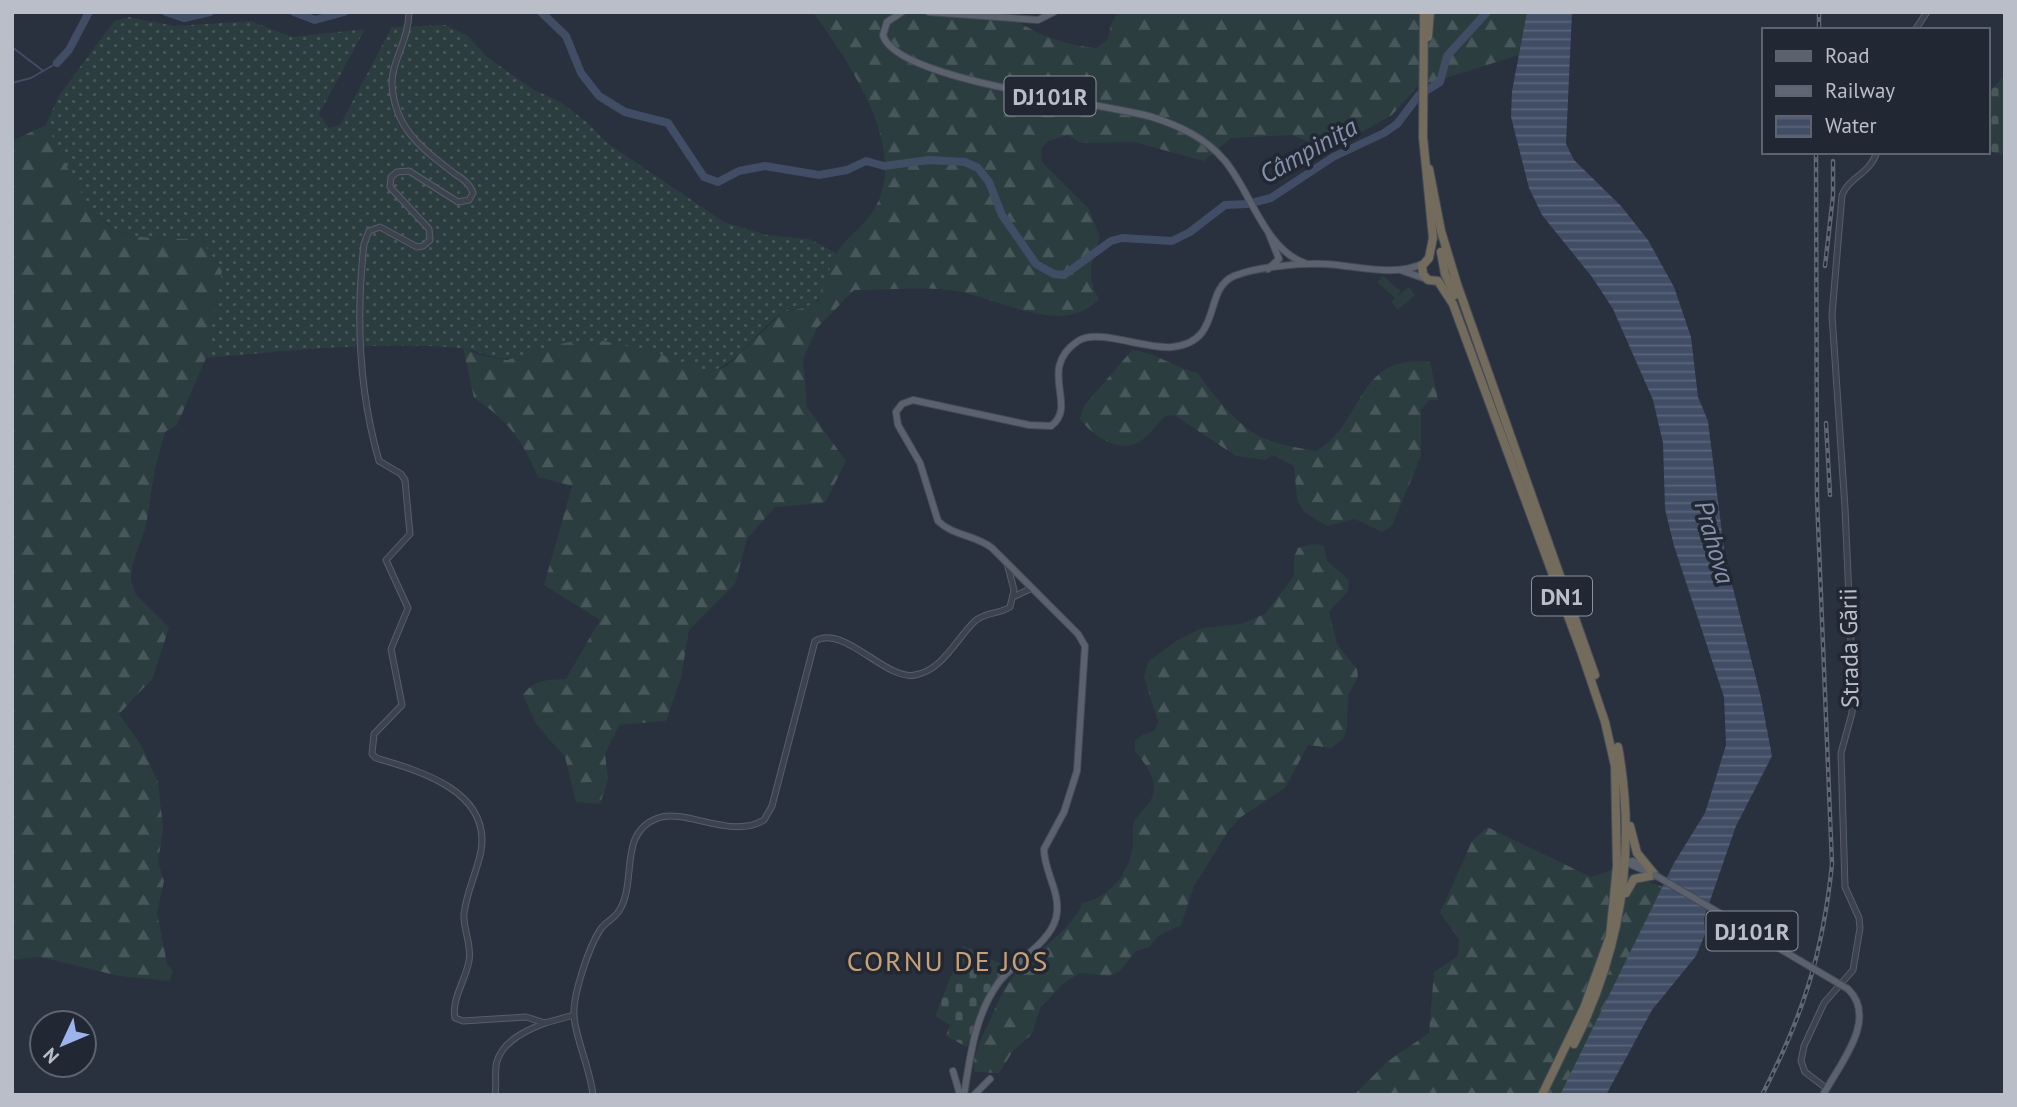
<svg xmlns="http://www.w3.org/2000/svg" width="2017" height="1107" viewBox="0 0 2017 1107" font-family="'PT Sans',sans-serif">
<defs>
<pattern id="grass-dots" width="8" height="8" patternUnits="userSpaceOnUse" patternTransform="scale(1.75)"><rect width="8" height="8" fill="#2c3d40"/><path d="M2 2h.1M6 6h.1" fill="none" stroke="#48575a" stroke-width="1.8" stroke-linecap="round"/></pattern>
<pattern id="forest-firs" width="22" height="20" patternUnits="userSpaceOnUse" patternTransform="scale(1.75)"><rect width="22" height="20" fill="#2c3d40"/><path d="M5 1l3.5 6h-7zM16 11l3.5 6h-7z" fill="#48575a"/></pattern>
<pattern id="cemetery-stones" width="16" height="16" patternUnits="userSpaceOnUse" patternTransform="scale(1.75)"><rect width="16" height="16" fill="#2c3d40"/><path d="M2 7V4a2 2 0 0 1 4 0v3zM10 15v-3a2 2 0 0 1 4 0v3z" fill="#48575a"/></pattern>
<pattern id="water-rules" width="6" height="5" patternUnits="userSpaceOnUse" patternTransform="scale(1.75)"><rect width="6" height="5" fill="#414d65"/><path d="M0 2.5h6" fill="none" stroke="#5a657a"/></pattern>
</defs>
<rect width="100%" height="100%" fill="#29303e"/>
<!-- grass -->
<path fill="url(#grass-dots)" d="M129 17 175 26 251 21 292 37 365 29 319 114 329 128 340 125 392 27 446 25 468 36 487 57 534 90 559 101 588 123 607 143 724 222 766 235 809 239 836 253C832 268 828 286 818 299 809 311 790 307 779 315 753 335 740 362 708 373L522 356C491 364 485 350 459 348 376 341 289 351 206 358L222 271 201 239C173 238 133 242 110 226 82 208 63 155 46 125L58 97 114 21Z"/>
<!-- forest -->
<g fill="url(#forest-firs)">
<path d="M813 12H1004C1031 33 1062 45 1096 48L1108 39 1111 24 1118 12H1527L1519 55 1417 87 1392 115 1328 151 1293 135 1231 138 1204 161 1134 142 1080 143 1068 135 1048 141 1041 149 1042 162 1089 209 1100 237C1092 261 1085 276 1099 299 1063 338 999 298 956 291 924 286 887 290 854 290L817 328 803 359 807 407 846 461 825 503 775 507 747 539 735 584 689 630 681 678 666 721 619 725 605 754 608 779 600 804 576 802 565 757 536 724 523 695C534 679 548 680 566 679L600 620 544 585 572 486 538 477C522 440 508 420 474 398L463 348 483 356 507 360 549 346 576 341H603L655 352 708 373 727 366 782 313 803 308 818 301C825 285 829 265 838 251 848 236 864 226 873 211 912 151 848 61 813 12Z"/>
<path d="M46 125C63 155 82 207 109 226 133 242 173 238 201 239L222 271 206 358 177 425 165 432 155 468 146 526 132 566 131 580 136 595 169 627 153 678 119 714 141 745 158 782 163 828 158 862 164 881 157 913 167 964 173 970 170 981 119 976 40 957 12 960V141Z"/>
<path d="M1132 350C1157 353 1173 367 1198 373 1215 397 1240 430 1268 440 1283 446 1301 448 1316 451 1365 424 1355 353 1430 362L1438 400H1429L1421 410V456L1392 526 1382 532 1355 519 1327 526 1304 512 1297 499 1294 466 1274 455 1265 460 1236 456 1174 415 1165 416C1156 425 1145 442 1132 445 1114 450 1089 433 1080 418L1084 406Z"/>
<path d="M1312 544 1324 545 1327 561 1349 580 1348 591 1329 612 1337 644 1357 669 1358 676 1348 696 1347 727 1343 739 1331 748 1308 745 1285 788 1241 817 1229 830 1194 886 1181 925 1160 935 1149 947 1136 951 1119 972 1109 976 1080 973 1064 983 1040 1008 1032 1034 1013 1051 999 1073 975 1072C971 1057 981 1039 987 1026 995 1010 1001 992 1012 978 1031 953 1074 930 1082 903 1107 899 1128 875 1132 850 1134 842 1131 831 1134 823 1139 811 1153 804 1154 790 1155 776 1143 761 1135 751V741L1142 735 1154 731 1158 722 1144 677 1148 662 1176 641 1202 628 1240 624 1265 614 1294 576V557L1298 548Z"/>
<path d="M1487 827 1591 877 1615 869 1663 887 1560 1095H1354L1388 1061 1429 1033 1434 972 1458 956 1459 939 1440 913 1472 841Z"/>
</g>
<!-- cemetery -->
<g fill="url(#cemetery-stones)">
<path d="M2005 75V155L1992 152 1987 147V94Z"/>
<path d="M963 946 1008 967 991 989 967 1047 946 1036 950 1025 935 1016Z"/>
</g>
<!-- green -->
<path fill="#2c3d40" d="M1383 276 1401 291 1396 297 1409 287 1415 295 1398 310 1391 302 1395 298 1377 282Z"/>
<!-- water -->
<path fill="url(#water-rules)" d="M1527 12H1572L1566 144 1574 160 1621 206 1648 240 1674 287 1691 337 1698 397 1708 421 1725 557 1761 698 1772 756 1736 826 1704 918 1705 934 1696 956 1652 1010 1606 1095H1560L1674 863 1705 813 1726 745 1724 697 1674 546 1665 509 1663 443 1653 400 1613 309 1592 277 1542 215 1529 188 1511 117 1512 91Z"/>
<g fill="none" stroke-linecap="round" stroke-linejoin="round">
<!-- stream -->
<g stroke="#414d65" stroke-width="2">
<path d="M12 47 42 70"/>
<path d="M12 83 31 78 57 63"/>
</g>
<!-- river -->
<g stroke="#414d65" stroke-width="8">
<path d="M166 12 184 18 210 12"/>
<path d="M294 12 315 20 344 12"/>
<path d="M541 12 566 36 581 73 599 96 625 112 668 123 704 177 718 182 739 171 765 166 819 175 847 170 866 161 884 166 929 160 965 162 978 168 989 182 1002 215 1036 264 1054 274 1064 275 1111 241 1122 238 1172 241 1190 232 1225 205 1247 204 1271 198 1333 157 1384 133 1397 124 1419 95 1440 82 1447 56 1487 12"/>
<path d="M57 63 69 50 89 12"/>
</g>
<!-- minor casing -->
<g stroke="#585e69" stroke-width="7">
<g id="minor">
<path d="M409 12C409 40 391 62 392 85 395 130 423 149 455 174 463 179 470 184 473 193L469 200 458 202 409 171 397 172 391 177 390 187 429 229 430 240 423 246 417 247 380 227 369 231 364 244C356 315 359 391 379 461L401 474 405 480 410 534 386 560 408 608 391 649 402 705 374 734 372 754 376 758C420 771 491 791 481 851 477 872 466 893 464 914 463 930 472 944 469 961 466 979 451 1000 455 1018L463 1021 526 1017 545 1023 574 1015"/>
<path d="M1915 30 1927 12"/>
<path d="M1015 596 1032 588"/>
<path d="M1826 1088 1805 1072 1801 1061 1804 1046 1824 1003 1853 970 1860 928 1859 918 1845 887 1841 753 1852 713 1853 687 1845 508 1832 315 1842 195C1850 176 1869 175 1877 152"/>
<path d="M495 1095C497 1084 494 1071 497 1061 504 1040 527 1030 545 1023"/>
<path d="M593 1095C590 1068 577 1043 574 1017 572 996 589 947 600 930 605 922 614 919 619 911 638 881 617 833 658 818 686 808 731 840 764 820L772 806 815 641C844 624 886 681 915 675 943 670 956 639 975 621 985 612 1000 614 1010 607L1014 590 1007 563"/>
</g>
</g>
<!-- major casing -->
<g stroke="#464c57" stroke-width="8">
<g id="major">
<path d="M902 12 887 22 883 35C895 81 1105 103 1152 117 1180 126 1206 138 1225 161 1251 192 1265 250 1305 263"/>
<path d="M929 12 1038 20 1054 12"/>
<path d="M1268 269 1279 259 1269 234"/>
<path d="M1403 271 1426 279"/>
<path d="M1625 862 1633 861 1648 869"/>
<path d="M1625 862 1653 874"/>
<path d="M953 1071 960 1095"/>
<path d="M964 1095C970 1057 975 1014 999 982 1015 961 1049 944 1056 918 1062 893 1044 873 1044 849L1064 812 1077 771 1085 646 1078 634 992 548C976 535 953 536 938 521L920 463 898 425 896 412 902 404 913 400 1029 425 1051 426C1079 406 1036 369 1078 341 1098 328 1147 350 1172 347 1224 342 1202 290 1234 276 1256 267 1301 263 1324 264 1354 265 1396 278 1424 263"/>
<path d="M974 1095 990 1079"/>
<path d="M1823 1095C1839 1065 1879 1019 1848 989"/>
</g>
</g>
<!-- highway casing -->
<g stroke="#454b56" stroke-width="10">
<g id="highway">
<path d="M1424 12 1423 137 1433 238 1429 258 1422 266 1423 274 1428 280 1438 281 1453 304 1581 651 1605 722 1615 766 1617 866 1610 936 1584 1008 1542 1095"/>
<path d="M1428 37 1430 12"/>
<path d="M1429 169 1441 231 1457 284 1595 675"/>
<path d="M1441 252 1445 274 1455 295"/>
<path d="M1630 826 1637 853 1655 875"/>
<path d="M1626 893 1634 879 1655 875"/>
<path d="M1574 1044C1621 950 1637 851 1618 747"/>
</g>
</g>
<!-- minor -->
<use href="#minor" stroke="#3d434e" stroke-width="5"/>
<!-- major -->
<use href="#major" stroke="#5b626e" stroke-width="6"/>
<!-- highway -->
<use href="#highway" stroke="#736b5b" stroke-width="8"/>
<!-- rail casing -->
<g stroke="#606774" stroke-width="4.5">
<g id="rail">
<path d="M1819 12V30"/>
<path d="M1825 266 1833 196V161"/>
<path d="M1826 423 1830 495"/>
<path d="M1762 1095C1803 1016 1823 953 1832 864L1817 499 1816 152"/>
</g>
</g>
<!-- rail -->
<use href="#rail" stroke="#222833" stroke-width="2" stroke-dasharray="5" stroke-linecap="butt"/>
<!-- major-bridge casing -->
<g stroke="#464c57" stroke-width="8" stroke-linecap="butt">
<path id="major-bridge" d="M1655 875 1848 989"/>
</g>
<!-- major-bridge -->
<use href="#major-bridge" stroke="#5b626e" stroke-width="6"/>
</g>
<g text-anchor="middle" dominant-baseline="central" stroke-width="7" stroke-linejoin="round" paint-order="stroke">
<!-- shield labels -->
<g fill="#222833" stroke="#8c919c" stroke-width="2">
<rect x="1004.5" y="76.5" width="91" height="39" rx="5"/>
<rect x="1532" y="576.5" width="60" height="39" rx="5"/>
<rect x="1706.5" y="911.5" width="91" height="39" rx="5"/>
</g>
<g font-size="23" font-weight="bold" fill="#b9bec9">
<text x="1050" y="96">DJ101R</text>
<text x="1562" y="596">DN1</text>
<text x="1752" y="931">DJ101R</text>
</g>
<!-- street labels -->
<g font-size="24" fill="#b9bec9" stroke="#222833">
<text transform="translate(1849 648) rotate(-91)">Strada Gării</text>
</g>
<!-- water labels -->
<g font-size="26" font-style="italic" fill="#8592ac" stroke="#222833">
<text transform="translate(1308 150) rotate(-29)">Câmpinița</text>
<text transform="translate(1715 542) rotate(74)">Prahova</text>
</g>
<!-- quarter labels -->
<g font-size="28" letter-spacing="2" fill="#c8a075" stroke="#222833">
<text x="948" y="960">CORNU DE JOS</text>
</g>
</g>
<!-- border -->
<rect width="2017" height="1107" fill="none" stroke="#b9bec9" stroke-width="28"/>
<!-- legend -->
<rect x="1762" y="28" width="228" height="126" fill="#222833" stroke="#5e646f" stroke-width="2"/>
<rect x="1776" y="51" width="35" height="10" fill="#5b626e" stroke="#5e646f" stroke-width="2"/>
<text x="1825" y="63" font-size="21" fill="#b9bec9">Road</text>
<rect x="1776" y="86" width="35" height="10" fill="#606774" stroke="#5e646f" stroke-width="2"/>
<text x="1825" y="98" font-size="21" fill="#b9bec9">Railway</text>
<rect x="1776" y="116" width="35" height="21" fill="url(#water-rules)" stroke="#5e646f" stroke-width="2"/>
<text x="1825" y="133" font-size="21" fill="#b9bec9">Water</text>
<!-- north arrow -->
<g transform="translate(63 1044) rotate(226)"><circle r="33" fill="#222833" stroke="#5e646f" stroke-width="2"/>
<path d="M0-5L12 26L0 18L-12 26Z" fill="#9cb4eb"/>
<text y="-10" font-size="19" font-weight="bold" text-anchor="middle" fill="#b9bec9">N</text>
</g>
</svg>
